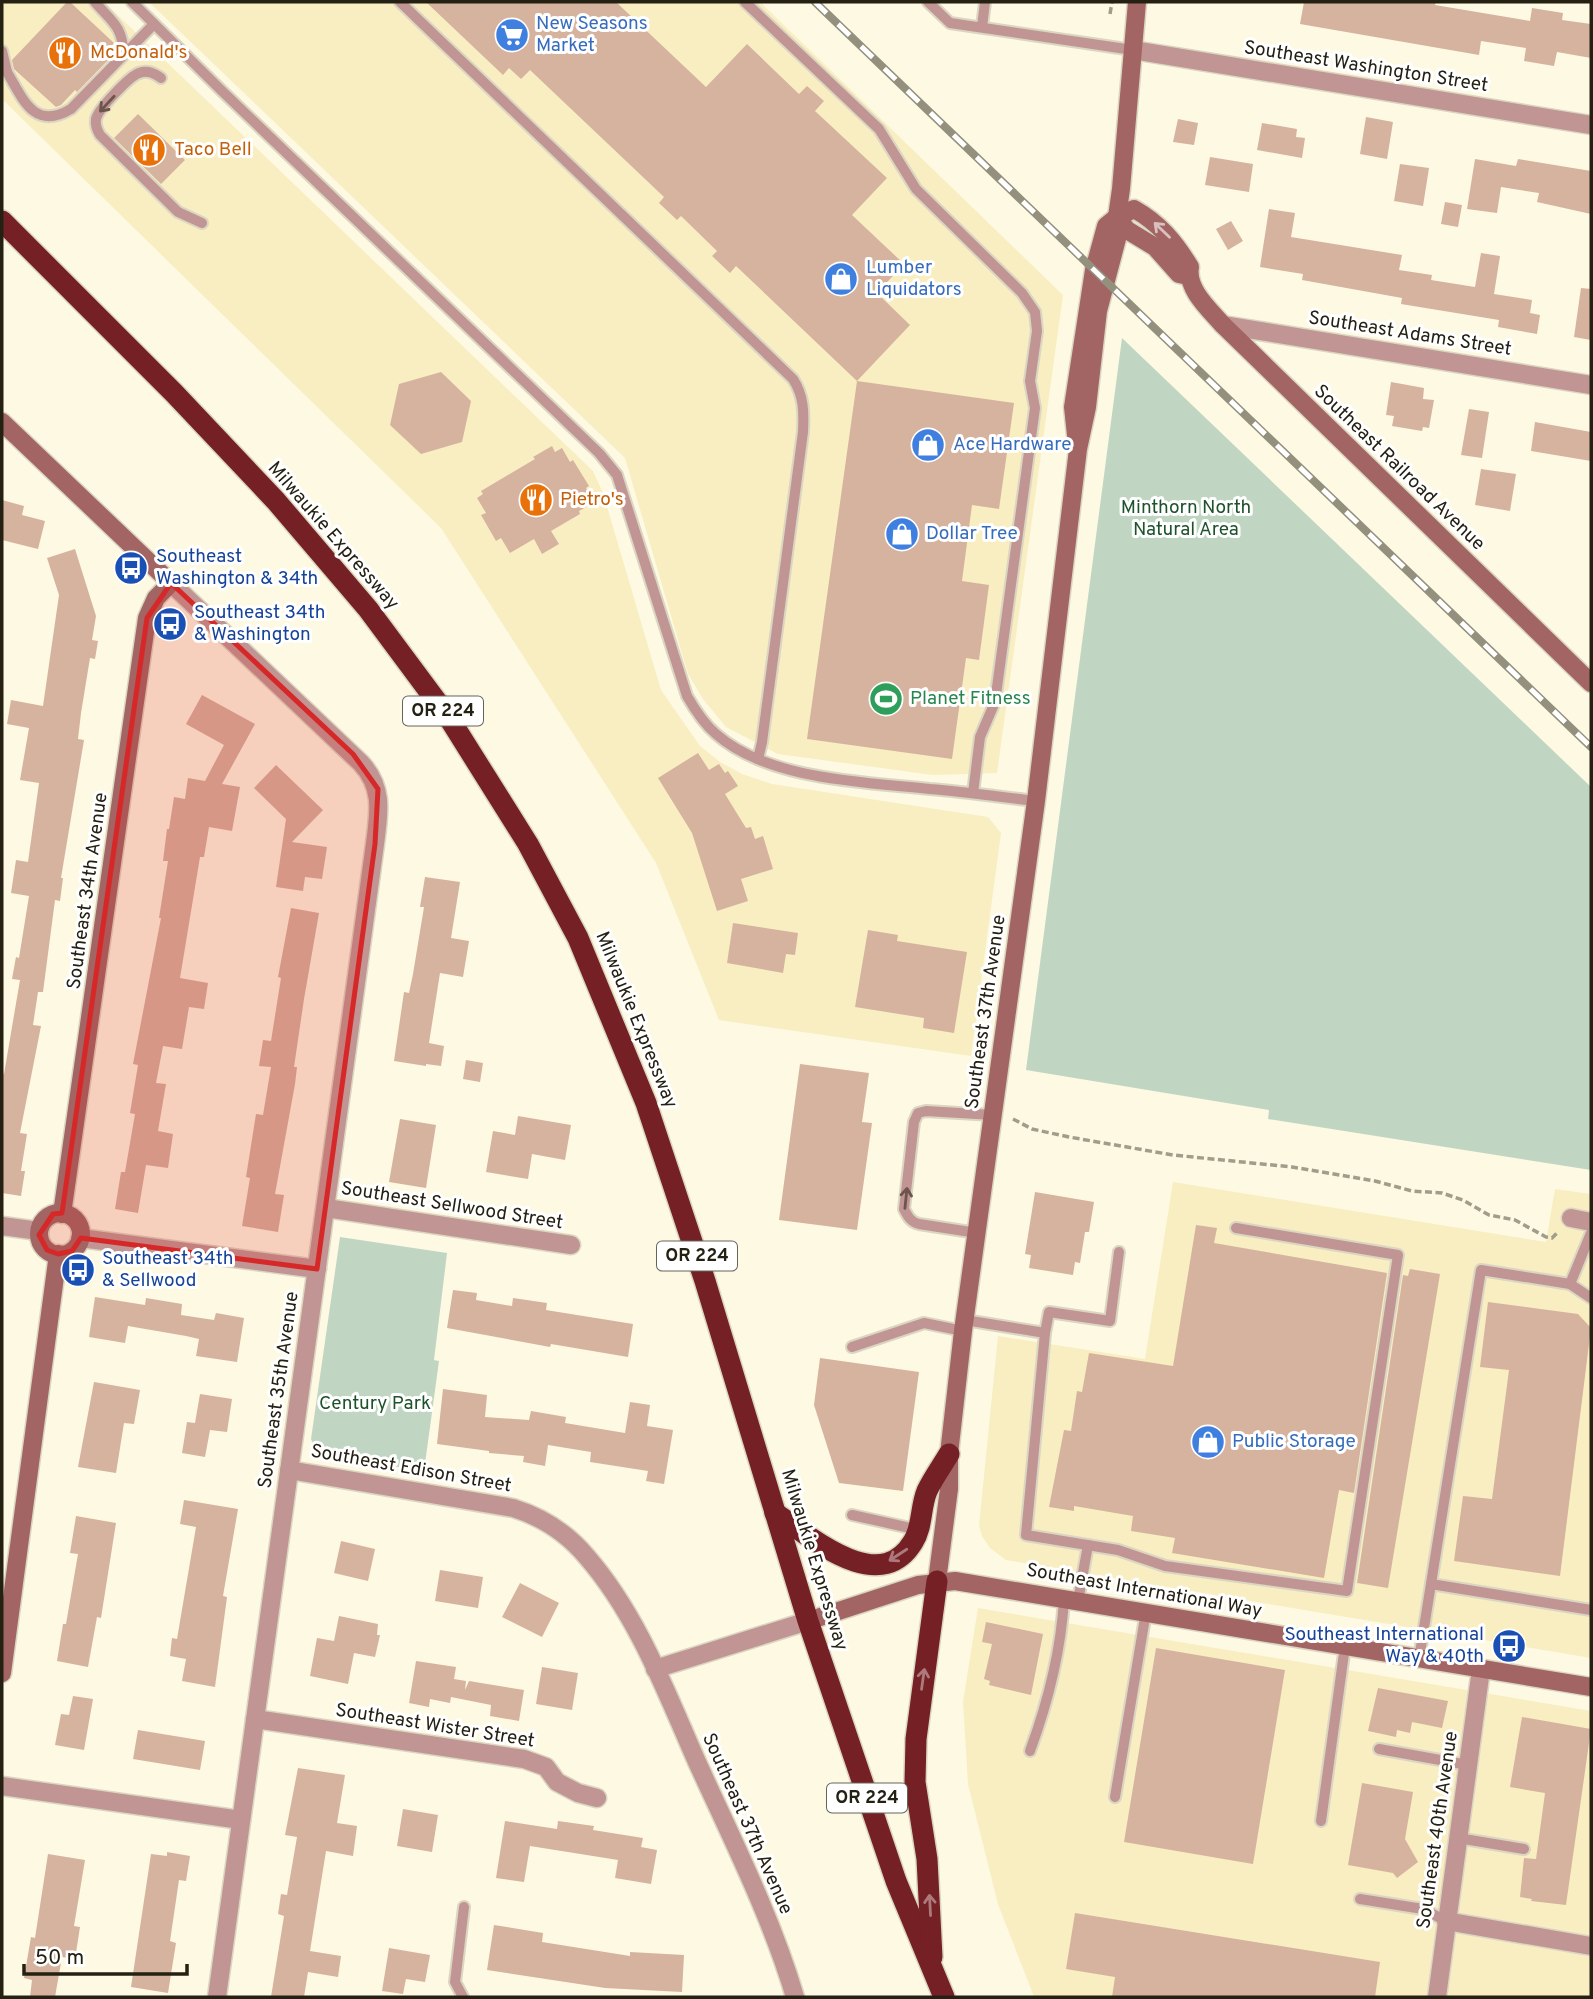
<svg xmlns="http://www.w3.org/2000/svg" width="1593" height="1999" viewBox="0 0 1593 1999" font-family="Overpass,sans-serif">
<rect width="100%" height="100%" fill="#fef9e3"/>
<!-- built -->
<g fill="#f8eec2">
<path d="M2 2H104L593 471 603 493 661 690 700 746 720 762 742 774 772 784 988 817 1001 833 971 1056 719 1020 656 863 441 528 2 99Z"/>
<path d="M149 2H760L1063 295 997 773 933 775 778 754 726 727 703 699 688 674 625 458Z"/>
<path d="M1173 1182 1546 1242 1555 1189 1591 1194V1658L1006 1560 990 1548 982 1536 979 1526 998 1336 1145 1359Z"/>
<path d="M978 1608 1591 1711V1997H1034L998 1904 968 1784 963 1702Z"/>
</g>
<!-- green -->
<g fill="#c0d6c3">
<path d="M1122 338 1591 787V1170L1268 1119 1269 1110 1026 1070Z"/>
<path d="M340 1237 447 1253 434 1360 439 1361 424 1471 322 1455 316 1451 311 1439Z"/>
</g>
<!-- building -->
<g fill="#d6b39f">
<path d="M67 2H70L114 43 108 50 113 55 77 92 75 90 61 105 56 107 14 69 12 60Z"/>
<path d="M426 2H616L706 87 747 44 799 94 807 86 824 101 815 111 887 178 852 215 904 264 877 293 910 325 857 381 736 266 730 273 712 256 717 251 681 216 677 220 659 203 664 197 530 70 521 79 509 68 503 75Z"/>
<path d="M1304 2H1436L1435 5 1530 21 1532 8 1563 13 1562 20 1591 24V58L1557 52 1554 66 1524 61 1526 48 1481 41 1479 55 1300 24Z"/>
<path d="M138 114 185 160 161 184 114 138Z"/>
<path d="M1366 117 1393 122 1387 159 1360 154Z"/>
<path d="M1178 119 1198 123 1194 145 1173 142Z"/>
<path d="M1262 123 1297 129 1296 137 1305 138 1302 158 1257 150Z"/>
<path d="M1210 157 1253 164 1249 192 1205 185Z"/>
<path d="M1475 159 1516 166 1518 159 1591 171V214L1537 202 1539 193 1501 187 1497 213 1467 209Z"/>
<path d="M1400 164 1429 168 1423 206 1394 201Z"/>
<path d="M1445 202 1462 205 1458 227 1441 224Z"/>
<path d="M1269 209 1295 213 1291 237 1402 255 1399 270 1432 275 1431 280 1475 287 1481 253 1500 256 1494 294 1532 300 1530 313 1540 315 1537 334 1498 327 1499 320 1401 304 1402 298 1302 280 1303 274 1260 267Z"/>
<path d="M1231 221 1243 241 1228 250 1216 229Z"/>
<path d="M1581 288 1591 289V340L1574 337Z"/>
<path d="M441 372 471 401 462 442 421 454 390 425 399 384Z"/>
<path d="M857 381 1014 403 999 509 972 505 962 581 989 585 979 660 966 658 952 759 807 739Z"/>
<path d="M1391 382 1424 388 1423 399 1434 400 1429 428 1423 427 1422 431 1392 426 1394 416 1386 415Z"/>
<path d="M1469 409 1489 412 1482 458 1461 455Z"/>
<path d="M1535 422 1591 432V461L1531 451Z"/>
<path d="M552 446 555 452 562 448 570 462 573 460 589 486 586 488 595 502 579 511 580 514 551 531 559 544 542 554 534 539 510 553 501 538 496 541 481 515 486 513 477 498 483 494 481 491 535 459 533 457Z"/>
<path d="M1481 469 1516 474 1510 511 1475 505Z"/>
<path d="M2 500 24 506 22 515 45 521 38 549 2 540Z"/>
<path d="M75 549 96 616 92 640 98 641 95 659 90 658 81 713 78 739 84 740 61 878H63L60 901 55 900 43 992H38L33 1025 41 1026 20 1133 27 1134 21 1171H25L21 1196 2 1193V1073L4 1074 20 980 12 979 16 957 19 958 29 896 11 893 16 860 28 862 39 783 20 780 29 728 7 724 11 700 43 706 59 595 47 558Z"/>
<path d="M202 695 255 724 222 784 240 787 232 831 209 827 204 857H200L180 978 208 983 204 1009 189 1007 182 1049 163 1046 156 1083 166 1084 158 1131 173 1134 168 1168 146 1165 138 1213 115 1209 121 1172H125L135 1114 130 1113 138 1065 133 1064 161 918H159L168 861H163L167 829H169L174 797 185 799 188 778 205 781 224 745 186 724Z"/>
<path d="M698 753 709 770 719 764 725 773 728 771 738 786 725 794 746 828 751 827 755 839 763 836 773 869 741 879 748 901 717 911 692 833 658 778Z"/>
<path d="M276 765 323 810 292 842 327 847 322 879 305 877 303 891 276 887 286 819 254 788Z"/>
<path d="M425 877 460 882 451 938 469 941 463 977 440 973 429 1043 444 1046 441 1066 426 1064V1066L394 1061 404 992 409 993 413 974 424 907H420Z"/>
<path d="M291 908 319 913 304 999 294 1067H297L295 1084 275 1194 284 1195 278 1232 242 1226 250 1178 246 1177 256 1114 263 1115 271 1067 259 1066 263 1040 271 1041 281 978 278 977Z"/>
<path d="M733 923 798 933 795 955 786 954 783 973 727 963Z"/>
<path d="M868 930 898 935 897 941 967 952 954 1033 923 1028 924 1018 855 1007Z"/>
<path d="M466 1060 483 1063 480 1082 463 1079Z"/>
<path d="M800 1064 869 1073 862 1122 872 1123 857 1230 779 1220Z"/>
<path d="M518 1116 571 1125 565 1160 532 1154 528 1179 486 1172 493 1131 515 1135Z"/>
<path d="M400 1119 436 1125 426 1188 389 1182Z"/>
<path d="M1035 1192 1094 1202 1089 1232H1085L1080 1263 1075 1262 1073 1275 1029 1268 1031 1255 1025 1254Z"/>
<path d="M1196 1225 1217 1228 1214 1243 1387 1273 1354 1493 1339 1490 1324 1578 1172 1553 1175 1538 1131 1531 1133 1516 1074 1506V1511L1049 1507 1064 1430 1071 1431 1077 1391 1082 1392 1089 1353 1173 1366Z"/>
<path d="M1410 1269 1440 1274 1388 1588 1357 1583 1403 1275 1408 1276Z"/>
<path d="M453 1290 477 1293 476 1300 512 1306 513 1298 547 1303 546 1310 633 1324 628 1357 551 1344 550 1347 447 1328Z"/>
<path d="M95 1297 145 1305 146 1298 182 1304 181 1315 214 1320 216 1313 244 1318 237 1362 196 1356 199 1339 186 1336 128 1326 125 1343 89 1337Z"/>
<path d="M1488 1302 1578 1314 1591 1328 1560 1576 1454 1561 1463 1496 1492 1499 1509 1370 1480 1367Z"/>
<path d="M820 1358 919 1372 903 1491 839 1483 814 1405Z"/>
<path d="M94 1382 140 1390 134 1424 124 1423 116 1473 78 1467Z"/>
<path d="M443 1389 487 1395 485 1417 529 1420 531 1411 566 1417 565 1423 625 1433 630 1402 650 1405 647 1426 673 1430 664 1484 646 1481 648 1471 590 1462 591 1452 548 1445 545 1466 523 1462 524 1456 489 1453V1451L437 1444Z"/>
<path d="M200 1394 232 1399 227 1432 210 1430 205 1457 182 1453 187 1422 195 1423Z"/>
<path d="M184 1500 238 1509 223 1596 227 1597 215 1687 182 1681 186 1659 170 1656 172 1638 177 1639 196 1527 180 1524Z"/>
<path d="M76 1516 116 1523 101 1618 97 1617 88 1667 57 1661 63 1624H66L78 1554 70 1553Z"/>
<path d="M341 1541 375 1549 368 1581 334 1573Z"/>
<path d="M440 1570 483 1577 478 1608 435 1601Z"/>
<path d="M520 1583 559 1603 542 1637 502 1617Z"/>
<path d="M339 1616 378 1624 377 1635H380L375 1657 354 1653 348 1684 310 1676 317 1638 334 1641Z"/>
<path d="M986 1622 1043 1634 1031 1695 989 1685 990 1681 984 1679 992 1644 982 1642Z"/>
<path d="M1156 1648 1285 1670 1253 1864 1124 1842Z"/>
<path d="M416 1661 456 1667 454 1679 466 1681 465 1690 469 1681 524 1690 519 1721 490 1716 491 1705 451 1697 450 1703 430 1699 429 1707 409 1703Z"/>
<path d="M542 1667 578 1673 572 1710 536 1704Z"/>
<path d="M1378 1688 1448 1701 1442 1728 1412 1722 1410 1733 1397 1730 1396 1737 1368 1731Z"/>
<path d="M73 1696 93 1699 84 1750 55 1745 61 1714 69 1715Z"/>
<path d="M1522 1717 1591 1729 1566 1905 1531 1901 1532 1899 1520 1897 1524 1858 1536 1859 1545 1793 1510 1787Z"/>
<path d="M138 1730 205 1741 200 1770 133 1759Z"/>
<path d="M298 1768 345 1775 337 1823 357 1826 353 1856 326 1851 310 1951 341 1956 338 1977 308 1972 304 1997H271L284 1916 278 1914 281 1894 287 1895 297 1837 285 1835Z"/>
<path d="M1362 1783 1413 1792 1405 1839 1418 1862 1397 1878 1393 1873 1348 1865Z"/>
<path d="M403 1809 438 1815 432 1852 397 1846Z"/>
<path d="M505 1821 557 1829 558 1821 594 1826 593 1830 643 1838 641 1847 657 1850 651 1884 615 1878 618 1860 530 1846 524 1882 496 1878Z"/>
<path d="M167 1852 190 1856 186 1881 179 1880 170 1941 176 1943 168 1993 131 1987 151 1854 167 1856Z"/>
<path d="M48 1854 85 1860 74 1926 80 1927 75 1959 62 1957 55 1997H30L32 1980 24 1978 31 1937 35 1938Z"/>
<path d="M1075 1913 1380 1962 1375 1997H1112L1115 1977 1066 1969Z"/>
<path d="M494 1925 543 1933 542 1942 630 1956V1952L684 1955 682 1992 605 1988 487 1970Z"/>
<path d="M389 1948 430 1955 425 1982 406 1979 403 1994 382 1991Z"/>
</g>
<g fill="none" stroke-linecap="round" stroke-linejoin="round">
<!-- lane casing -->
<g stroke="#dbd6c2" stroke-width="14">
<g id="lane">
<path d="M95 2C111 21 124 27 123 55"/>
<path d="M132 2 222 91 599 453 617 475 687 696C695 710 704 724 716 734 768 780 864 782 930 789 966 792 1001 797 1036 801"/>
<path d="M400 2 793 379C804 396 804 412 803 432L762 742 758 759"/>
<path d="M745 2 879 129 916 189 1022 293 1035 312 1037 331 1030 381 1035 408 995 702 980 737 973 793"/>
<path d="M928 2 950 23 1133 50"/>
<path d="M982 27 985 2"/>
<path d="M2 51 7 72"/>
<path d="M2 70 7 72C23 99 34 131 71 109L154 24"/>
<path d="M161 78C154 73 148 70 139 73 130 76 98 109 96 119 95 125 97 130 100 135L178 212 202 223"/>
<path d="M977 1233 919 1224C911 1222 908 1217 904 1209L914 1122 918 1113 926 1111 993 1115"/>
<path d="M1570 1284 1591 1233"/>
<path d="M965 1320 1045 1333 1049 1312 1110 1321 1119 1252"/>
<path d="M1045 1333 1026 1535 1118 1550 1165 1566 1347 1591 1398 1255 1236 1228"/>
<path d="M852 1347 924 1323 963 1331"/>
<path d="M852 1515 919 1530"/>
<path d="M1431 1584 1591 1610"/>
<path d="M1078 1601 1088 1545"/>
<path d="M1419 1659 1481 1270 1570 1284 1591 1298"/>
<path d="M1379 1749 1468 1765"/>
<path d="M1030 1751C1048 1702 1061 1651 1064 1599"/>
<path d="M1115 1797 1146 1612"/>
<path d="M1321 1821 1345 1646"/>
<path d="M1458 1838 1524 1849"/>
<path d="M1360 1899 1423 1909 1446 1921"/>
<path d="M463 1997 455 1982 464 1907"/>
</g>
</g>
<!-- street casing -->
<g stroke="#dbd6c2" stroke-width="21">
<g id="street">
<path d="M1133 50 1591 125"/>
<path d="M1223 325 1591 385"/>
<path d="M171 583 361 763C384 788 379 813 375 844L217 1997"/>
<path d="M326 1208 571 1245"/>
<path d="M1571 1218 1591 1222"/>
<path d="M2 1226 39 1231"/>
<path d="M80 1238 317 1269"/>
<path d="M289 1470 513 1508C542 1517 567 1533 587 1557 638 1616 666 1692 697 1762 732 1839 771 1916 795 1997"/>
<path d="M655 1669 808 1621"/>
<path d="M255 1719 524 1759 546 1767 557 1782 578 1793 597 1798"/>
<path d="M2 1786 241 1820"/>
<path d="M1446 1921 1591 1946"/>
<path d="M1437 1997 1481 1669"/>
</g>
</g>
<!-- secondary casing -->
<g stroke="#dbd6c2" stroke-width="21">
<g id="secondary">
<path d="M1117 217 1127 230 1155 247 1179 274 1188 276"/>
<path d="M2 422 171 583 156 598 147 618 62 1214"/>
<path d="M1076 435 1073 407 1094 270 1106 226 1117 217 1134 209C1159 223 1175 242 1190 267 1186 289 1209 309 1223 325L1591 683"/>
<circle cx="60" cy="1234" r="21"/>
<path d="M937 1581 949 1489V1454L963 1331 1036 801 1078 449 1087 407 1098 311 1118 235 1117 217 1121 189 1137 2"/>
<path d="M808 1621 918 1585 955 1581 1591 1687"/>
<path d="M2 1673 58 1254"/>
</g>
</g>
<!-- highway casing -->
<g stroke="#dbd6c2" stroke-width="24">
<g id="highway">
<path d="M2 221 174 393 276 501 368 609 449 718 528 844 578 938 646 1103 705 1281 808 1621 896 1881 944 1997"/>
<path d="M775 1513C810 1536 879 1598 913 1542 923 1526 920 1508 927 1491 933 1478 942 1466 949 1454"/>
<path d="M932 1957 927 1859 915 1782 916 1739 937 1581"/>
</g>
</g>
<!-- path -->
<g stroke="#a19d8a" stroke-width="3.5" stroke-dasharray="7 3.5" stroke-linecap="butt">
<path d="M1110 14 1112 2"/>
<path d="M1013 1119 1032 1129 1069 1137 1173 1155 1292 1167 1375 1181 1412 1191 1442 1193 1463 1200 1489 1215 1515 1220 1546 1237 1552 1238 1558 1232"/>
</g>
<!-- lane -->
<use href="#lane" stroke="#c19593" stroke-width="10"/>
<!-- street -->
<use href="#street" stroke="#c19593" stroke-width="18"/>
<!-- secondary -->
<use href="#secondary" stroke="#a26563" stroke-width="18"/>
<!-- highway -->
<use href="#highway" stroke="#742024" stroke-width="21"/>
<!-- rail casing -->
<g stroke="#94907e" stroke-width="8">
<path id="rail" d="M815 2 1591 747"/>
</g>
<!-- rail -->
<use href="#rail" stroke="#fff" stroke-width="5" stroke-dasharray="16" stroke-linecap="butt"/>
</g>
<!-- one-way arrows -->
<defs><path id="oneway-shaft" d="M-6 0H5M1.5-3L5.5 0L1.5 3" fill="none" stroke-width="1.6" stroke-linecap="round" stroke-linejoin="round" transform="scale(1.75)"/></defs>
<g stroke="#6b554d">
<use href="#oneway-shaft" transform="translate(107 104) rotate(133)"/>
<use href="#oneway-shaft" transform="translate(906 1198) rotate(-84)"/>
</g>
<use stroke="#dac1c1" href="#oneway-shaft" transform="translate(1162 230) rotate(-136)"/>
<g stroke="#ac797c">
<use href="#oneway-shaft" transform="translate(898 1555) rotate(147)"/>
<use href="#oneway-shaft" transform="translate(923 1679) rotate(-82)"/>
<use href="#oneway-shaft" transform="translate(930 1905) rotate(-93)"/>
</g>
<!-- marked area -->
<path fill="#d62828" fill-opacity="0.2" stroke="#d62828" stroke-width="5" stroke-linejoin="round" d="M171 583 353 754 378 789 375 844 317 1269 81 1238 72 1251 58 1254 47 1250 39 1235 53 1214 62 1213 147 618Z"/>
<!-- icons -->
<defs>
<g id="supermarket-disc" transform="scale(1.75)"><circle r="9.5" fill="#3f7fe0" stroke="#fff"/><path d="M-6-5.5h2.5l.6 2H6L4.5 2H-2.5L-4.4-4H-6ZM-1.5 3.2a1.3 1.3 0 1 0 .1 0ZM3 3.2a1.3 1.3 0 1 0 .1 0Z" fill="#fff"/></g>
<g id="restaurant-disc" transform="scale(1.75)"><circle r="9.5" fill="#e8710a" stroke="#fff"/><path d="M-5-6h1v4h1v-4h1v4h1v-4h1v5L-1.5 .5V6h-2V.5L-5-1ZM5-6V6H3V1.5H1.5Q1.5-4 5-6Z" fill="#fff"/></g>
<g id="shop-disc" transform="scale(1.75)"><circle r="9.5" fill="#3f7fe0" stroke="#fff"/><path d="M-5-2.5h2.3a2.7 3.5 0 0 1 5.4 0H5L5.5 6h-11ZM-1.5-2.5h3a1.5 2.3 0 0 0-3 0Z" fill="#fff"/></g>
<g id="bus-disc" transform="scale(1.75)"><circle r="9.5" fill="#1a4fb4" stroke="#fff"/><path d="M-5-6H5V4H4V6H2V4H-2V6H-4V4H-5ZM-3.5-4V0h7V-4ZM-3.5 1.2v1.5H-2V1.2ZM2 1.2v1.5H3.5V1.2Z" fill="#fff"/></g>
<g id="stadium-disc" transform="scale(1.75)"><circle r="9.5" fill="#2e9e5b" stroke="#fff"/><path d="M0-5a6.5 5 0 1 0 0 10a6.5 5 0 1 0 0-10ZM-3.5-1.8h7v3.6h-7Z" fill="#fff"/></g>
</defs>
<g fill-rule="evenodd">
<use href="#supermarket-disc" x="512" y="35"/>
<use href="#restaurant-disc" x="65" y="53"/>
<use href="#restaurant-disc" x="149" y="150"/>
<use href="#shop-disc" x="841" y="279"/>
<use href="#shop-disc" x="928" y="445"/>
<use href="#restaurant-disc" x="536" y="500"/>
<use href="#shop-disc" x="902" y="534"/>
<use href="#bus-disc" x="131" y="568"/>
<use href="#bus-disc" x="170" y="624"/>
<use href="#stadium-disc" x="886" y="699"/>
<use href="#bus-disc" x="78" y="1270"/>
<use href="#shop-disc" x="1208" y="1442"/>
<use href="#bus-disc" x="1509" y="1646"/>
</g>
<g text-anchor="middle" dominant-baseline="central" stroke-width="6" stroke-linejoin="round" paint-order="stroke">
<!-- shield labels -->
<g fill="#fff" stroke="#66645a" stroke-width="2">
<rect x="403" y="696.5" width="80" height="29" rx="5"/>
<rect x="657" y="1241.5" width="80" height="29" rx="5"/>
<rect x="827" y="1783.5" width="80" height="29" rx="5"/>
</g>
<g font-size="18" font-weight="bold" fill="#242113">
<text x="443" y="711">OR 224</text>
<text x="697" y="1256">OR 224</text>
<text x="867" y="1798">OR 224</text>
</g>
<!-- shop labels -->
<g font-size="19" fill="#366cbe" stroke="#fff" text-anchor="start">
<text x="536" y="24">New Seasons<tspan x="536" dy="22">Market</tspan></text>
<text x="866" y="268">Lumber<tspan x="866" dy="22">Liquidators</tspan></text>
<text x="953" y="445">Ace Hardware</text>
<text x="926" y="534">Dollar Tree</text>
<text x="1232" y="1442">Public Storage</text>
</g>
<!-- food labels -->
<g font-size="19" fill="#c56008" stroke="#fff" text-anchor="start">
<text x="90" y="53">McDonald's</text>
<text x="174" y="150">Taco Bell</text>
<text x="560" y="500">Pietro's</text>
</g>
<!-- street labels -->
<g font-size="19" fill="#242113" stroke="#fff">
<text transform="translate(1366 67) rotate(9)">Southeast Washington Street</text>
<text transform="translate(1410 334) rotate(9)">Southeast Adams Street</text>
<text transform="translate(1399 468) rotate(44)">Southeast Railroad Avenue</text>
<text transform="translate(333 536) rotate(49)">Milwaukie Expressway</text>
<text transform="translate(88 891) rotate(-82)">Southeast 34th Avenue</text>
<text transform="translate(986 1012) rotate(-82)">Southeast 37th Avenue</text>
<text transform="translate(636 1020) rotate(68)">Milwaukie Expressway</text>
<text transform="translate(452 1206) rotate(9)">Southeast Sellwood Street</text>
<text transform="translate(279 1390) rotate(-82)">Southeast 35th Avenue</text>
<text transform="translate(411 1469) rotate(10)">Southeast Edison Street</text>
<text transform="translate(814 1560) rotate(73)">Milwaukie Expressway</text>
<text transform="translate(1144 1591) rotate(10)">Southeast International Way</text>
<text transform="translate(435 1726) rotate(9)">Southeast Wister Street</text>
<text transform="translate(747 1824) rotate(66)">Southeast 37th Avenue</text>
<text transform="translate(1438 1830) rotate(-82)">Southeast 40th Avenue</text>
</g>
<!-- park labels -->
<g font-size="19" fill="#1e522a" stroke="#fff">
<text x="1186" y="508">Minthorn North<tspan x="1186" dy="22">Natural Area</tspan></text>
<text x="375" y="1404">Century Park</text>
</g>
<!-- transit labels -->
<g font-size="19" fill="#164399" stroke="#fff" text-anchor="start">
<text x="156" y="557">Southeast<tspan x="156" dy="22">Washington &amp; 34th</tspan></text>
<text x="194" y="613">Southeast 34th<tspan x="194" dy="22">&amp; Washington</tspan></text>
<text x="102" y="1259">Southeast 34th<tspan x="102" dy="22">&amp; Sellwood</tspan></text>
<text x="1484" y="1635" text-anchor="end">Southeast International<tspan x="1484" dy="22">Way &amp; 40th</tspan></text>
</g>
<!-- leisure labels -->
<g font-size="19" fill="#27864d" stroke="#fff" text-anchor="start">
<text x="910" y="699">Planet Fitness</text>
</g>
</g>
<!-- border -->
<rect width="1593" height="1999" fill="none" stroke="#242113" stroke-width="7"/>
<!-- scale -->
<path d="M24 1964v10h163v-10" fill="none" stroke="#242113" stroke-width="3.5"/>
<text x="35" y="1964" font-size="21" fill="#242113" stroke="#ffffff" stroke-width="5" paint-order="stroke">50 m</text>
</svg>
